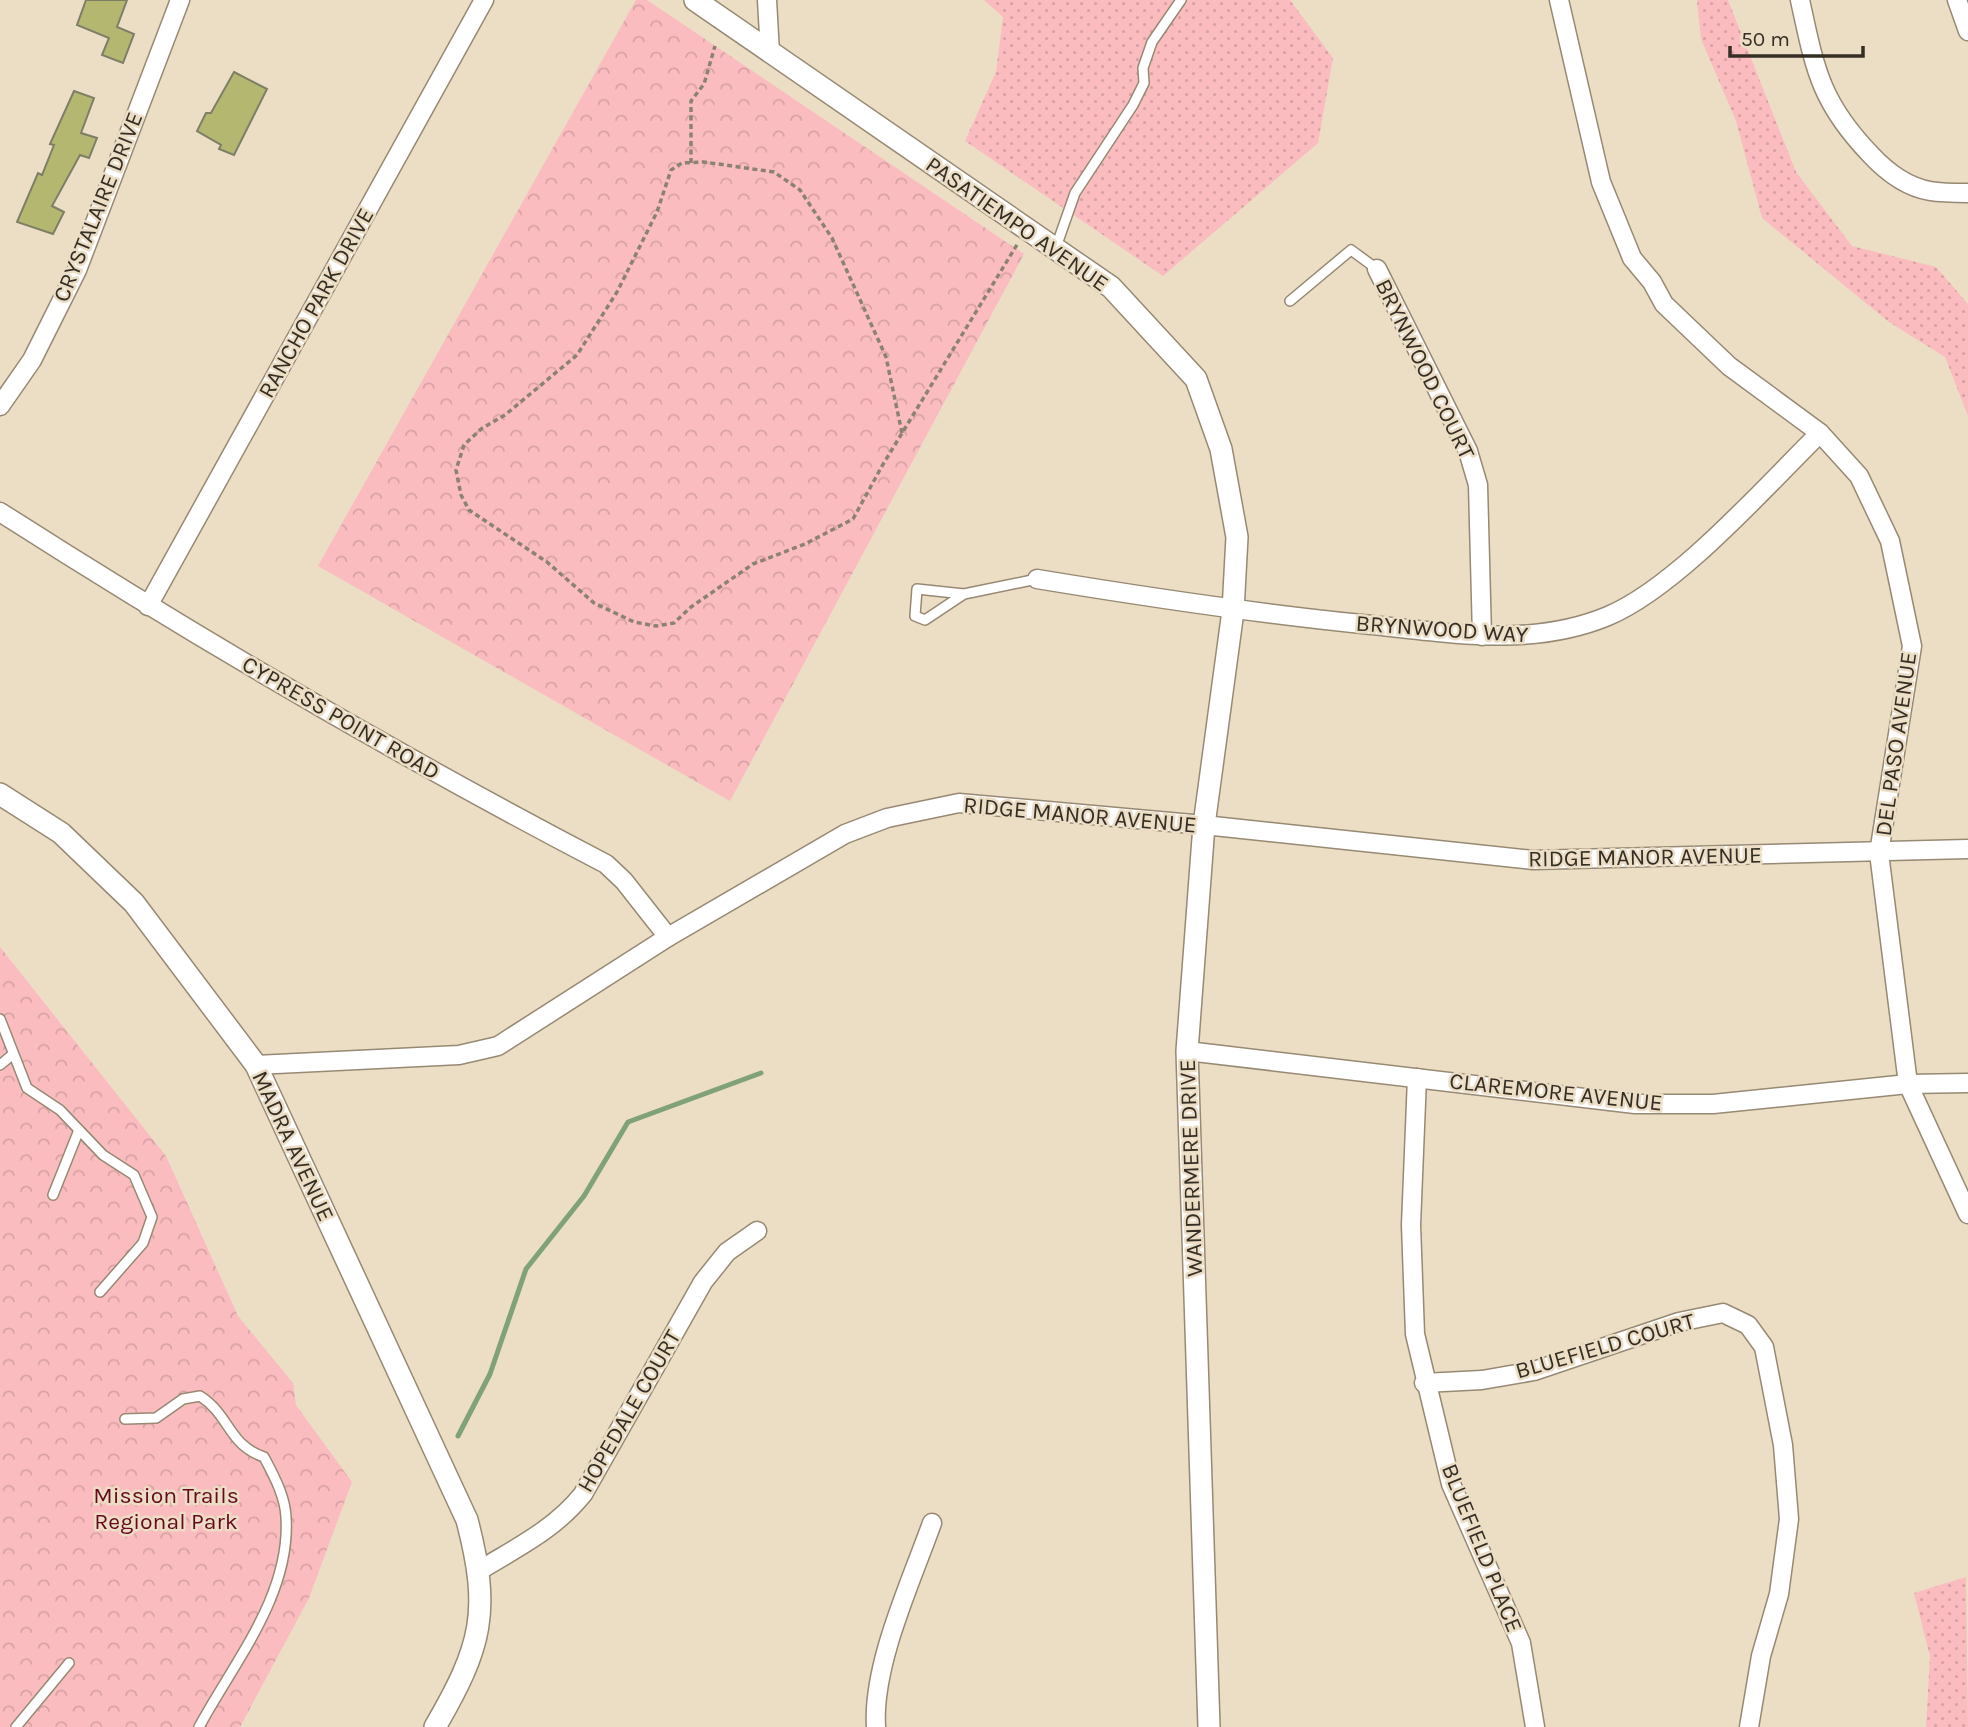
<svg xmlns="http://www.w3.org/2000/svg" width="1968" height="1727" viewBox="0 0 1968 1727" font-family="Karla,sans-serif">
<defs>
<pattern id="grass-dots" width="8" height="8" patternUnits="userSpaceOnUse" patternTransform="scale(1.75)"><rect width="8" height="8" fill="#fbbcbf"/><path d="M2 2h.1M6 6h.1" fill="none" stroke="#d8a2a4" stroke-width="1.8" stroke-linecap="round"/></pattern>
<pattern id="park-crowns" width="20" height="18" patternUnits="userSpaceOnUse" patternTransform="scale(1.75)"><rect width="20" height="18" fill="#fbbcbf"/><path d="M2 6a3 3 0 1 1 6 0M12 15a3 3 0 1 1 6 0" fill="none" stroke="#d8a2a4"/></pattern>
</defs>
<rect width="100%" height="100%" fill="#ecddc5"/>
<!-- grass -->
<g fill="url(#grass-dots)">
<path d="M984 0H1290L1333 58 1318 143 1163 276 965 141 996 72 1003 17Z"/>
<path d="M1697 0H1728L1796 172 1852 246 1936 267 1968 304V416L1945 357 1889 322 1762 218 1736 121 1701 39Z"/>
<path d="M1966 1577 1968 1727H1926L1930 1656 1914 1593Z"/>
</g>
<!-- park -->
<g fill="url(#park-crowns)">
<path d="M636 0H647L1024 254 730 801 318 566Z"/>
<path d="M0 947 166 1156 238 1316 293 1383 296 1405 352 1482 309 1598 240 1727H0Z"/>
</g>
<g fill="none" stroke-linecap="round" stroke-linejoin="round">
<!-- stream -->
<path stroke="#80a278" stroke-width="5" d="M458 1436 490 1374 526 1269 584 1196 628 1122 761 1073"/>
</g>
<!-- building -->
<g fill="#b4b770" stroke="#7d7f66" stroke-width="2">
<path d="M86 0H127L117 27 134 34 123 63 102 55 109 38 77 25Z"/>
<path d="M234 72 267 89 234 155 219 149 221 145 197 131 206 113H211Z"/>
<path d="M74 91 94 98 81 133 97 138 89 158 80 155 52 206 64 212 53 234 17 222 38 173 42 175 54 145 50 144Z"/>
</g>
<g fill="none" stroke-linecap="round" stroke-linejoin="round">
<!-- service casing -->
<g stroke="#978973" stroke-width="12">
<g id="service">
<path d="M1055 250 1075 193 1133 105 1144 83 1143 68 1152 42 1181 0"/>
<path d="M1290 301 1351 250 1377 269"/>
<path d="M964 594 925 620 915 616 917 589 964 594 1037 579"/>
<path d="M0 1019 27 1088 60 1110 103 1155 134 1175 152 1217 143 1243 100 1292"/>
<path d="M0 1065 12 1055"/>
<path d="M53 1195 79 1130"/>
<path d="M125 1419 156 1418 183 1399 200 1396C230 1415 228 1445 264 1457 274 1476 285 1496 286 1517 291 1595 234 1662 199 1727"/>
<path d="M16 1727 69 1663"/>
</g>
</g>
<!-- minor casing -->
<g stroke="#978973" stroke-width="21">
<g id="minor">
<path d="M767 0 770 53"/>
<path d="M1559 0 1601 182 1632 258 1652 282 1664 304 1729 366 1820 433 1859 476 1890 541 1912 646 1879 853 1908 1084 1968 1214"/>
<path d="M1800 0C1815 69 1820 102 1871 155 1886 171 1907 187 1930 191 1942 193 1956 193 1968 193"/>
<path d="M1957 0 1968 31"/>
<path d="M1377 269 1468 451 1478 485 1482 636"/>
<path d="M0 406 32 360 77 270 180 0"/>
<path d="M0 512C197 638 399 756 606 864L624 881 668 937"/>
<path d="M1037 579C1146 597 1253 613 1362 624 1445 632 1529 649 1608 616 1677 587 1765 487 1820 433"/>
<path d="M148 606 484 0"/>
<path d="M1187 1051 1635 1104H1713L1908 1084 1968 1083"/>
<path d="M256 1065 459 1055 498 1046 668 937 845 834 887 818 959 803 1204 825 1533 860 1968 849"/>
<path d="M1417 1078 1411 1225 1415 1334 1451 1484 1521 1643 1535 1727"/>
<path d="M1424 1383 1482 1380 1534 1371 1679 1322 1723 1313 1748 1325 1764 1347 1783 1445 1789 1519 1779 1594 1761 1656 1749 1727"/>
<path d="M480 1570C518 1547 555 1529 583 1494L703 1282 727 1252 757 1231"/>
<path d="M876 1727C872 1665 911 1582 932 1523"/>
</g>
</g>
<!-- tertiary casing -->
<g stroke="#978973" stroke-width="24">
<g id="tertiary">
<path d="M695 0 1111 287 1196 379 1221 449 1237 537 1233 611 1204 825 1187 1051 1209 1727"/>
<path d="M0 794 61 833 134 903 256 1065 467 1520C491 1612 482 1646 435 1727"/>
</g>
</g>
<!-- path -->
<g stroke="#8c8271" stroke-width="3.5" stroke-dasharray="5 3.5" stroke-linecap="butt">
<path d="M691 163V101L704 84 715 46"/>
<path d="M902 433 886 357 832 238 800 190 774 172 704 162 682 163 671 170 657 212 617 292 577 355 505 415 481 429 464 445 456 470 461 495 469 510 547 562 594 603 634 622 656 626 674 623 691 607 753 564 805 544 853 519 882 466 1018 243"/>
</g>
<!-- service -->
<use href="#service" stroke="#fff" stroke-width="9"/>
<!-- minor -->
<use href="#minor" stroke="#fff" stroke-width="18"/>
<!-- tertiary -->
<use href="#tertiary" stroke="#fff" stroke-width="21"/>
</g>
<g text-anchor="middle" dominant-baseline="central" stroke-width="5" stroke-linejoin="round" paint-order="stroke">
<!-- street labels -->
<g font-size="23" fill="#342e25" stroke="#ecddc5">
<text transform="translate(98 207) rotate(-68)">CRYSTALAIRE DRIVE</text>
<text transform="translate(1017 224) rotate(35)">PASATIEMPO AVENUE</text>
<text transform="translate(316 303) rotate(-61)">RANCHO PARK DRIVE</text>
<text transform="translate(1425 369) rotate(64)">BRYNWOOD COURT</text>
<text transform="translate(1442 629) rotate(4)">BRYNWOOD WAY</text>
<text transform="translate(341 718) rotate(30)">CYPRESS POINT ROAD</text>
<text transform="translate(1896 744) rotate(-82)">DEL PASO AVENUE</text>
<text transform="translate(1080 815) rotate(5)">RIDGE MANOR AVENUE</text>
<text transform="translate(1645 857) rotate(-1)">RIDGE MANOR AVENUE</text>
<text transform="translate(1556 1092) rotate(6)">CLAREMORE AVENUE</text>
<text transform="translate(293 1146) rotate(65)">MADRA AVENUE</text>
<text transform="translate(1191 1168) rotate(-92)">WANDERMERE DRIVE</text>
<text transform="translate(1605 1346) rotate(-16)">BLUEFIELD COURT</text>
<text transform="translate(629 1411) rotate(-60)">HOPEDALE COURT</text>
<text transform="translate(1482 1548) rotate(68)">BLUEFIELD PLACE</text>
</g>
<!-- park labels -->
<g font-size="23" fill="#66091f" stroke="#ecddc5">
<text x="166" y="1495">Mission Trails<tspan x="166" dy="26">Regional Park</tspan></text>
</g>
</g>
<!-- scale -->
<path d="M1730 46v10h133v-10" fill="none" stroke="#342e25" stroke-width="3.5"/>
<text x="1741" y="46" font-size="21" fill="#342e25" stroke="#ecddc5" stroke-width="5" paint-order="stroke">50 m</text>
</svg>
